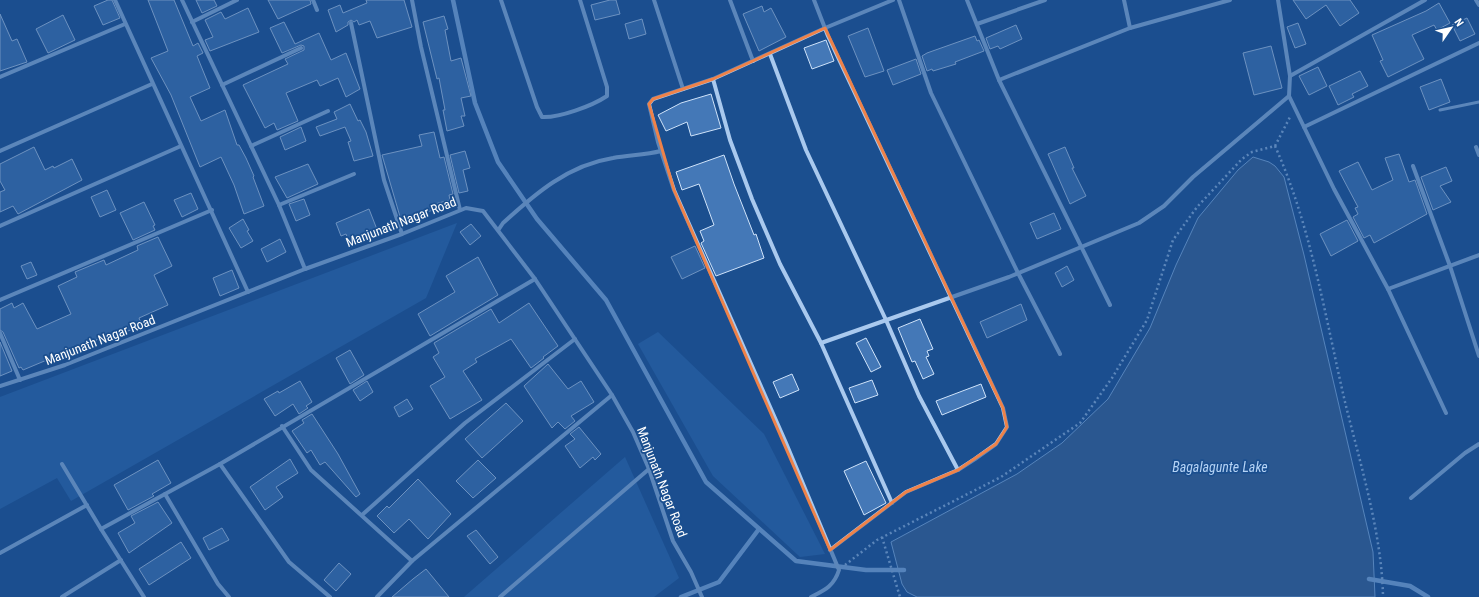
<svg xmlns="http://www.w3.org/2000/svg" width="1479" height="597" viewBox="0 0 1479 597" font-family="'Roboto Condensed',sans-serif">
<rect width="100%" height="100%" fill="#1b4f8f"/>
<!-- green -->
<g fill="#2e69ad">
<path d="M457 223 426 298 71 501 57 478 0 509V397Z"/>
<path d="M658 332 764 434 825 554 800 557 713 476 638 344Z"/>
<path d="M625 457 679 578 654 597H464Z"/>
</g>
<!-- water -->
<path fill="#3c6290" stroke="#9cc4f0" d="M1253 157 1269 162 1275 166 1284 177 1304 255 1373 552 1375 597H917L907 592 902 584 891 542 1017 474 1062 443 1108 399 1150 328 1176 265 1198 218 1238 170Z"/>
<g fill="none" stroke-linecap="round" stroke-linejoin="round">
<!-- stream -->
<g stroke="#9cc4f0" stroke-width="4.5">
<path d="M453 0 475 103 498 162 537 219 606 300 706 482 796 561 866 570H904"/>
<path d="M1369 579 1410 586 1428 597"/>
<path d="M681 597 719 582 759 529"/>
</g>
</g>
<!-- building -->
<g fill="#4478b7" stroke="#cfe3fa">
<path d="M108 0H112L120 18 103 25 94 6Z"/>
<path d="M148 0H174L193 46 198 43 203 53 197 56 210 88 190 97 201 121 225 110 237 145H239L246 158 254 176 253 177 264 206 244 214 234 185 221 157 200 167 171 95 151 58 168 51Z"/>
<path d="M196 0H214L217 6 202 13Z"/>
<path d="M268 0H310L311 4 278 19Z"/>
<path d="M366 0H404L412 27 377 38 370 21 359 25 357 20 354 22 351 20 348 22V25L336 32 328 10 340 5 343 13 367 3Z"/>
<path d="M610 0H616L620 14 595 20 591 5Z"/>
<path d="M1293 0H1350L1359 13 1340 26 1326 5 1306 19Z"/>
<path d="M1439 3 1450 23 1437 30 1434 25 1412 35 1424 59 1388 77 1380 61 1383 60 1372 35 1426 11Z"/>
<path d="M762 6 764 12 771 8 786 37 759 51 743 14Z"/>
<path d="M248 8 259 32 210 51 205 40 213 37 205 20 221 12 225 19Z"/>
<path d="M0 14 12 41 17 39 27 62 0 71Z"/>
<path d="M63 15 75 40 48 53 36 29Z"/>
<path d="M444 16 448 29 445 30 451 61 461 58 471 96 461 98 465 116H461L464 126 447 131 443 110H445L439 78 437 79 423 22Z"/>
<path d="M1467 18 1475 34 1460 41 1452 25Z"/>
<path d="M642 19 646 34 629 39 625 24Z"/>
<path d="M284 22 295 44 319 33 331 60 346 53 360 89 346 97 338 78 320 86 317 80 286 93 298 121 277 130 274 123 265 128 243 85 288 64 285 59 304 50V46L301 45 282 53 270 28Z"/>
<path d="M1298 23 1306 44 1295 48 1287 27Z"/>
<path d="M1016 25 1022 39 1000 49 998 46 990 49 986 38Z"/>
<path d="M868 28 884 71 865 77 848 36Z"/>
<path d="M975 36 977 41 979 40 984 51 955 62 956 64 933 71 932 69 927 71 922 56 927 53Z"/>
<path d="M826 40 834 61 812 69 804 48Z"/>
<path d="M1271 46 1282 88 1254 95 1243 53Z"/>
<path d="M916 59 921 74 893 85 887 70Z"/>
<path d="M1318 67 1327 86 1309 95 1299 76Z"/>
<path d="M1360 71 1368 86 1352 94 1354 97 1338 105 1329 86Z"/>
<path d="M1441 79 1450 102 1429 110 1420 87Z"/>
<path d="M711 94 721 128 691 136 687 122 666 131 658 115 681 103Z"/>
<path d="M350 104 358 121 360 120 366 132 373 156 354 161 348 142 351 141 345 127 320 136 316 127 337 119 334 112Z"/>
<path d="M301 127 306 141 285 150 280 137Z"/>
<path d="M434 132 440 158 444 157 453 194 449 195 450 200 431 205 433 210 401 220 382 155 422 146 419 135Z"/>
<path d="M34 147 45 170 53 166 54 168 72 159 82 180 18 214 13 206 0 212V192L5 190 0 181V164Z"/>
<path d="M1065 147 1074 168H1072L1086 196 1070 204 1048 154Z"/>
<path d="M465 151 470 168 463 170 468 191 459 193 450 155Z"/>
<path d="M1399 154 1409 182 1415 180 1427 214 1374 243 1370 235 1364 238 1353 217 1358 214 1355 208 1358 207 1339 171 1358 162 1372 190 1393 180 1385 158Z"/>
<path d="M724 155 734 184 754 235 756 234 764 258 716 276 701 243 704 241 700 231 714 225 699 184 682 190 676 172Z"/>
<path d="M308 164 318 184 287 198 275 177Z"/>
<path d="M1446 167 1452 181 1440 186 1451 202 1433 210 1421 177Z"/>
<path d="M107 190 116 210 100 217 91 197Z"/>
<path d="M191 193 198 209 182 217 174 200Z"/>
<path d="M304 199 310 215 296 221 289 204Z"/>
<path d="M144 202 155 225 153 226 155 230 133 240 120 213Z"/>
<path d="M369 209 378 232 362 238 363 242 351 247 346 234 341 236 336 223Z"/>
<path d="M1054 213 1061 229 1037 239 1030 223Z"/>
<path d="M243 219 249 230 247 231 253 241 241 248 229 228Z"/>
<path d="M1347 220 1358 241 1331 256 1320 234Z"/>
<path d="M471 224 481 236 470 245 460 232Z"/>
<path d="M158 237 172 266 154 275 168 305 139 318 142 326 125 332 124 329 96 340 97 341 86 346 85 344 23 370 21 367 19 368 3 332 0 330V309L12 303 14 308 23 303 37 329 71 314 58 286 77 277 75 272 104 260 106 265 138 250 137 246Z"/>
<path d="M280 239 286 252 267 262 261 249Z"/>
<path d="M695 246 705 268 682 279 671 257Z"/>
<path d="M478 257 498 295 430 336 418 314 455 292 446 276Z"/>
<path d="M31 262 37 275 27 279 21 266Z"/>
<path d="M1067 266 1074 280 1062 287 1055 273Z"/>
<path d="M232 270 239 288 220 296 213 278Z"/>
<path d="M529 303 558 346 543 357 544 358 531 368 511 339 475 359 477 362 463 371 482 400 450 419 430 386 445 377 433 357 439 353 434 343 491 309 499 323Z"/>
<path d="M1021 304 1027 320 987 338 980 322Z"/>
<path d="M920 319 933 349 927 351 929 356 926 357 934 374 923 379 915 361 912 362 898 328Z"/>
<path d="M866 338 881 367 871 372 856 343Z"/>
<path d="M0 342 12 371 0 376Z"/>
<path d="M350 350 364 375 350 384 336 358Z"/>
<path d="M548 364 568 389 581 381 594 402 571 416 575 421 565 429 558 422 552 428 524 386Z"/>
<path d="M792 374 799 390 780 398 773 382Z"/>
<path d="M872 380 878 395 855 403 849 388Z"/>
<path d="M300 381 312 402 306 406 308 408 299 414 293 404 275 416 264 399 278 391 279 393Z"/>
<path d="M367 381 373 392 360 401 353 390Z"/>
<path d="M981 384 986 397 942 415 936 401Z"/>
<path d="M407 399 413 409 399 417 394 407Z"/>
<path d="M506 403 523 421 482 458 465 439Z"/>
<path d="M312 414 338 454 360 494 356 497 325 462 320 465 311 450 307 453 292 431 304 423 302 420Z"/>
<path d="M579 427 601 454 595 460 593 457 580 468 565 446 575 439 570 434Z"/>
<path d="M290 459 298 473 276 487 283 497 265 510 250 487Z"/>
<path d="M158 460 171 483 152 494 154 496 128 510 114 485Z"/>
<path d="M478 460 496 478 473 498 456 481Z"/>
<path d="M866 461 886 503 864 515 844 471Z"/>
<path d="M418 479 451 514 428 539 409 519 394 533 377 516 387 506 389 508Z"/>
<path d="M158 502 172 523 129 553 118 533 135 523 131 516Z"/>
<path d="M222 528 229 540 209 550 203 538Z"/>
<path d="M476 530 498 557 490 564 467 536Z"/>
<path d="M181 542 191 558 149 585 139 569Z"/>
<path d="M339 563 351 574 336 591 324 580Z"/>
<path d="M426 569 449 597H392L413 579Z"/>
</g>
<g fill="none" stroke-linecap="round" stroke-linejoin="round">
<!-- path -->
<g stroke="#a9c9ee" stroke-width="2.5" stroke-dasharray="2 3" stroke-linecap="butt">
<path d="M1275 146C1311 226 1325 316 1345 402 1360 463 1382 534 1383 597"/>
<path d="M882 537 900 597"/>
<path d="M845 565 877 540 1001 477 1080 423 1112 378 1147 320 1173 240 1197 207 1242 159 1252 152 1275 146 1290 117"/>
</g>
<!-- service -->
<path stroke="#a9c9ee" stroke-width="3" d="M1440 110 1479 102"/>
<!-- minor -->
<g stroke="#a9c9ee" stroke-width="4">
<path d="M115 0 248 292"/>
<path d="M182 0 279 205 305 269"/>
<path d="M313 0 317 10"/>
<path d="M412 0 421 47 460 210"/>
<path d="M501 0 537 107 542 117C559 118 592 106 607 96V87L580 0"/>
<path d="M654 0 683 89"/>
<path d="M730 0 753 61"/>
<path d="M814 0 828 36 1003 408 1007 427 996 444 975 459 958 470 906 492 830 550"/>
<path d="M899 0 931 93 1018 273 1060 354"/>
<path d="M967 0 999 80 1110 305"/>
<path d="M1124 0 1130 28"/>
<path d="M1278 0 1290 76 1289 96 1334 189 1388 289 1446 413"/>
<path d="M1476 0 1479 5"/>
<path d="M192 22 237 0"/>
<path d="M351 23 384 180 402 234"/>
<path d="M977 24 1045 0"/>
<path d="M770 54 806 150 886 320 919 396 958 470"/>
<path d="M1290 76 1425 0"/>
<path d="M0 77 125 24"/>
<path d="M713 79 730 140 752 199 780 264 821 343 892 503"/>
<path d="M999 80 1130 28 1230 0"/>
<path d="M222 85 301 48"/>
<path d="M1304 127 1479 43"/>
<path d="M251 146 328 111"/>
<path d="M1476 147 1479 155"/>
<path d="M0 151 152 84"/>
<path d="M1413 166 1450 266 1479 356"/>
<path d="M279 205 354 174"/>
<path d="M0 226 181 146"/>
<path d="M499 229 503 223C535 194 568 165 613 158 629 155 645 155 661 151"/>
<path d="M1388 289 1479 255"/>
<path d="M0 300 212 210"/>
<path d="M0 333 20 380"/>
<path d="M821 343 1009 277 1139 223 1164 206 1193 177 1289 96"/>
<path d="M0 386 65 365 305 269 402 234 466 208 483 211 535 279 612 395 633 432 649 469 673 541 691 572 702 597"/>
<path d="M282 426 311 470 412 561"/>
<path d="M62 464 101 529 144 597"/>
<path d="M220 464 289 562 330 597"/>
<path d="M165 494 218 584 229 597"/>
<path d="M1411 498 1465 453 1479 444"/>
<path d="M362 515 465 423 575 339"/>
<path d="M101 529 220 464 535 279"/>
<path d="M0 553 87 505"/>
<path d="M62 597 121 560"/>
<path d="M377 597 412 561 612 395"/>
<path d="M500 597 649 469"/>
<path d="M811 597C825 590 834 586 839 570L786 443 674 190 658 142 649 104 653 99 713 79 825 28 893 0"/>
</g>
</g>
<!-- marked area -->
<path d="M0 0H1479V597H0ZM825 28 1003 408 1007 427 996 444 958 470 906 492 830 550 674 190 649 104 653 99 713 79Z" fill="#1b4f8f" fill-opacity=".55" fill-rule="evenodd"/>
<path fill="none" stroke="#ee8249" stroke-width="3" stroke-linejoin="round" d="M825 28 1003 408 1007 427 996 444 958 470 906 492 830 550 674 190 649 104 653 99 713 79Z"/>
<g text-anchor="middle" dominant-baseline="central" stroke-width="3.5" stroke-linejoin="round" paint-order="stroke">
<!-- street labels -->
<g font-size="13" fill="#fff" stroke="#1b4f8f">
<text transform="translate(401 222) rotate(-21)">Manjunath Nagar Road</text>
<text transform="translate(100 340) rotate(-21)">Manjunath Nagar Road</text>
<text transform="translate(662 482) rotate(69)">Manjunath Nagar Road</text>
</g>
<!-- water labels -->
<g font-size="14" font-style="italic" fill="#b5d3f5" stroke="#1b4f8f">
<text x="1220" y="467">Bagalagunte Lake</text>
</g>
</g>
<!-- north arrow -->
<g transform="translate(1451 28) rotate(56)" stroke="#1b4f8f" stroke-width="3" paint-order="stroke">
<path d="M0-3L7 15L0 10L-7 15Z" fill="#ffffff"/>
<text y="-6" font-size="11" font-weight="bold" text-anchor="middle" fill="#ffffff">N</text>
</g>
</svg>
